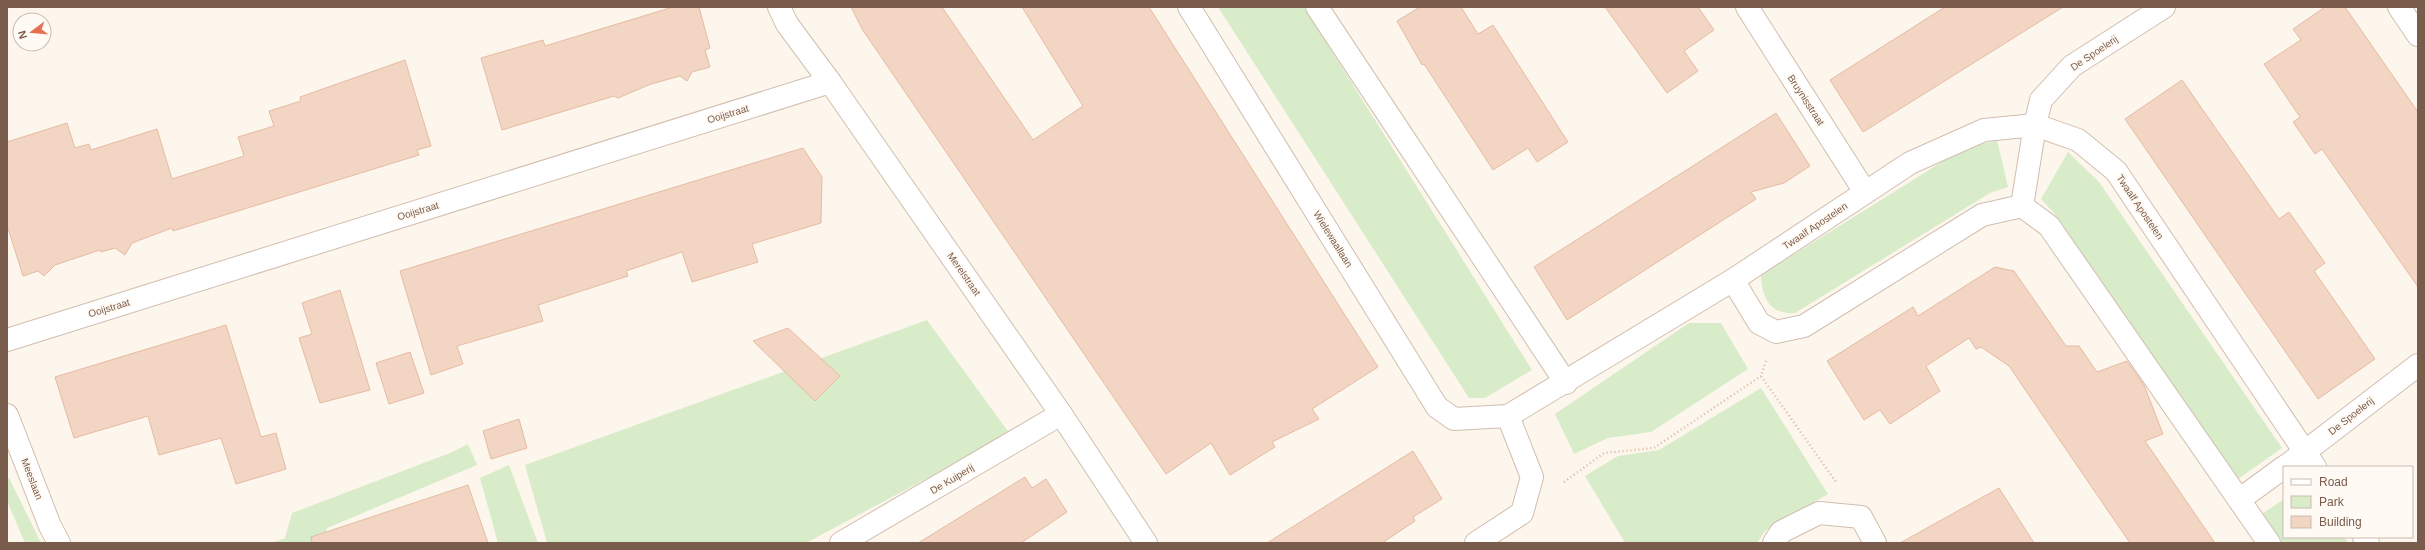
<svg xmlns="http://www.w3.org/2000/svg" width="2425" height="550" viewBox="0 0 2425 550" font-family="Arial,sans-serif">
<rect width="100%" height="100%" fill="#fdf6ec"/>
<!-- green -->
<g fill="#d8ecc9">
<path d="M1218 7H1304L1532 370 1485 398H1469Z"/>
<path d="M1997 140 2008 187 1990 193 1795 313C1770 315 1762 298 1761 275L1953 155 1968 148Z"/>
<path d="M2068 152 2099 182 2282 448 2238 479 2054 213 2041 199Z"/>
<path d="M927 320 1010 434 806 543H547L525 465Z"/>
<path d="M1689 323H1721L1748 369 1651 432 1608 438 1574 454 1555 414Z"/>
<path d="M1761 388 1828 494 1765 531 1757 543H1625L1585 476 1618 456 1659 450Z"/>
<path d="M468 444 477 465 327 528 325 543H271L285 538 292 513 450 453Z"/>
<path d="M509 465 538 543H498L480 478Z"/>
<path d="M9 478 41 543H25L7 501V479Z"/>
<path d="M2284 499V537H2344L2348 543H2282L2262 514Z"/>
</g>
<!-- building -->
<g fill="#f3d5c3" stroke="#e6bba3">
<path d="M673 7H699L710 48 705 50 710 67 692 72 687 81 680 76 651 84 618 98 614 96 502 130 481 58 543 40 545 46Z"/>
<path d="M851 7H942L1033 140 1083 106 1022 7H1149L1378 367 1312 409 1319 419 1272 442 1275 447 1230 475 1211 443 1166 474 862 29Z"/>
<path d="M1420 7H1461L1478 34 1493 25 1568 142 1537 162 1528 148 1493 170 1424 64 1422 65 1397 21Z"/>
<path d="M1605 7H1698L1714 30 1684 51 1698 71 1667 93Z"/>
<path d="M1945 7H2063L1863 132 1830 80Z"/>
<path d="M2325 7H2345L2418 112V287L2322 149 2315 154 2293 122 2300 117 2264 64 2301 40 2293 29Z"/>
<path d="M405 60 431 146 417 150 419 155 173 231 172 228 132 243 125 255 115 248 101 252 100 250 55 265 44 276 38 271 23 276 7 225V142L67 123 75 148 89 144 91 150 157 129 172 179 244 156 238 137 274 126 269 111 301 101 300 97Z"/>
<path d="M2182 80 2279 219 2289 212 2325 263 2314 271 2375 359 2318 399 2125 119Z"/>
<path d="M1776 113 1810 166 1784 183 1751 192 1756 199 1567 320 1534 267Z"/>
<path d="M803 148 822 177 821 223 752 244 758 262 692 282 682 252 626 271 628 276 538 305 543 321 457 346 463 364 431 375 400 271Z"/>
<path d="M1995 267 2014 271 2066 346H2079L2097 372 2127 361 2144 385 2163 434 2145 441 2215 543H2130L2009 366 1981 347 1976 349 1969 338 1926 366 1940 391 1890 424 1880 410 1864 420 1827 361 1913 307 1918 316Z"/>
<path d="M340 290 370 390 320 403 299 338 312 334 302 303Z"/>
<path d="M226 325 261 437 276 433 286 469 236 484 221 438 159 455 148 416 74 438 55 377Z"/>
<path d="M788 328 840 376 815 401 753 341Z"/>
<path d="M410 352 424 393 389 404 376 363Z"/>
<path d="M519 419 527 448 491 459 483 431Z"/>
<path d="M1413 451 1442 499 1413 517 1415 521 1382 543H1267Z"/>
<path d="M1025 477 1032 488 1046 479 1067 512 1021 543H918Z"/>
<path d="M468 485 488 543H312L311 537Z"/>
<path d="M1999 488 2034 543H1900Z"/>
</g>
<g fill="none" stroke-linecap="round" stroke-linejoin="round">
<!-- street casing -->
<g stroke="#d1beb0" stroke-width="24">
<g id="street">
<path d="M779 7 787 24 830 82 1061 414 1146 543"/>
<path d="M1189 7 1437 407 1454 419 1508 416 1733 280 1910 163 1984 130 2035 125 2078 140 2116 171 2315 467"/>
<path d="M1317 7 1566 383"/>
<path d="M1747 7 1865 192"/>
<path d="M2399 7 2418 35"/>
<path d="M2022 206 2035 125 2041 100 2072 66 2164 7"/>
<path d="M1733 280 1759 323 1776 332 1804 326 1982 215 2022 206 2049 226 2269 543"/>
<path d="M7 340 830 82"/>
<path d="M7 415 50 526 59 543"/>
<path d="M2285 467 2418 365"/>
<path d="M2239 500 2284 467"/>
<path d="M2364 537 2368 543"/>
<path d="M841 543 1061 414"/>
<path d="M1476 543 1522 513 1532 477 1508 416"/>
<path d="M1774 543 1781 532 1819 513 1861 517 1875 543"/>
</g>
</g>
<!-- path -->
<g stroke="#d9b8a5" stroke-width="2.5" stroke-dasharray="1 3" stroke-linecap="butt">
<path d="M1766 361 1761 376 1836 482"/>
<path d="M1564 482 1604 453 1654 448 1761 376"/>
</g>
<!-- street -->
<use href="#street" stroke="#fff" stroke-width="22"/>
</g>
<g text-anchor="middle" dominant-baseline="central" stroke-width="4" stroke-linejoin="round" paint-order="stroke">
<!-- street labels -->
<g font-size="10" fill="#7a5c4d" stroke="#fffaf3">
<text transform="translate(2094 53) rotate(-34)">De Spoelerij</text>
<text transform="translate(1806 100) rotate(57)">Bruynisstraat</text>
<text transform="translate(728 114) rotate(-17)">Ooijstraat</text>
<text transform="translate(2140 207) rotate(56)">Twaalf Apostelen</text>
<text transform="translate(418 211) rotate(-17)">Ooijstraat</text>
<text transform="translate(1815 226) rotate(-34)">Twaalf Apostelen</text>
<text transform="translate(1333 239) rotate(58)">Wielewaallaan</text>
<text transform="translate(964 274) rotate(55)">Merelstraat</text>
<text transform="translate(109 308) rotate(-17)">Ooijstraat</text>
<text transform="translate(2351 416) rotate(-38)">De Spoelerij</text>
<text transform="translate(32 479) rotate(69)">Meeslaan</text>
<text transform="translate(952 479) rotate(-31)">De Kuiperij</text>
</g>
</g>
<!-- border -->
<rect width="2425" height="550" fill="none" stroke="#7a5c4d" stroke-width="16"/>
<!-- legend -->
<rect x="2283" y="466" width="130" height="72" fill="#fffaf3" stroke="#cabbb1"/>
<rect x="2291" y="479" width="20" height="6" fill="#ffffff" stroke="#cabbb1"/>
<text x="2319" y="486" font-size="12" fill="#7a5c4d">Road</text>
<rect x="2291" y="496" width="20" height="12" fill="#d8ecc9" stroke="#cabbb1"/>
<text x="2319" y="506" font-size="12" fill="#7a5c4d">Park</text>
<rect x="2291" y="516" width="20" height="12" fill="#f3d5c3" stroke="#cabbb1"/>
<text x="2319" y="526" font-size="12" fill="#7a5c4d">Building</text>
<!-- north arrow -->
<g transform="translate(32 32) rotate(254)"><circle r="19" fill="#fffaf3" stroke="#cabbb1"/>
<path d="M0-3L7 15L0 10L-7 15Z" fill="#e76f51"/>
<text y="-6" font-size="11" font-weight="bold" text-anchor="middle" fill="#7a5c4d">N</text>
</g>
</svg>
